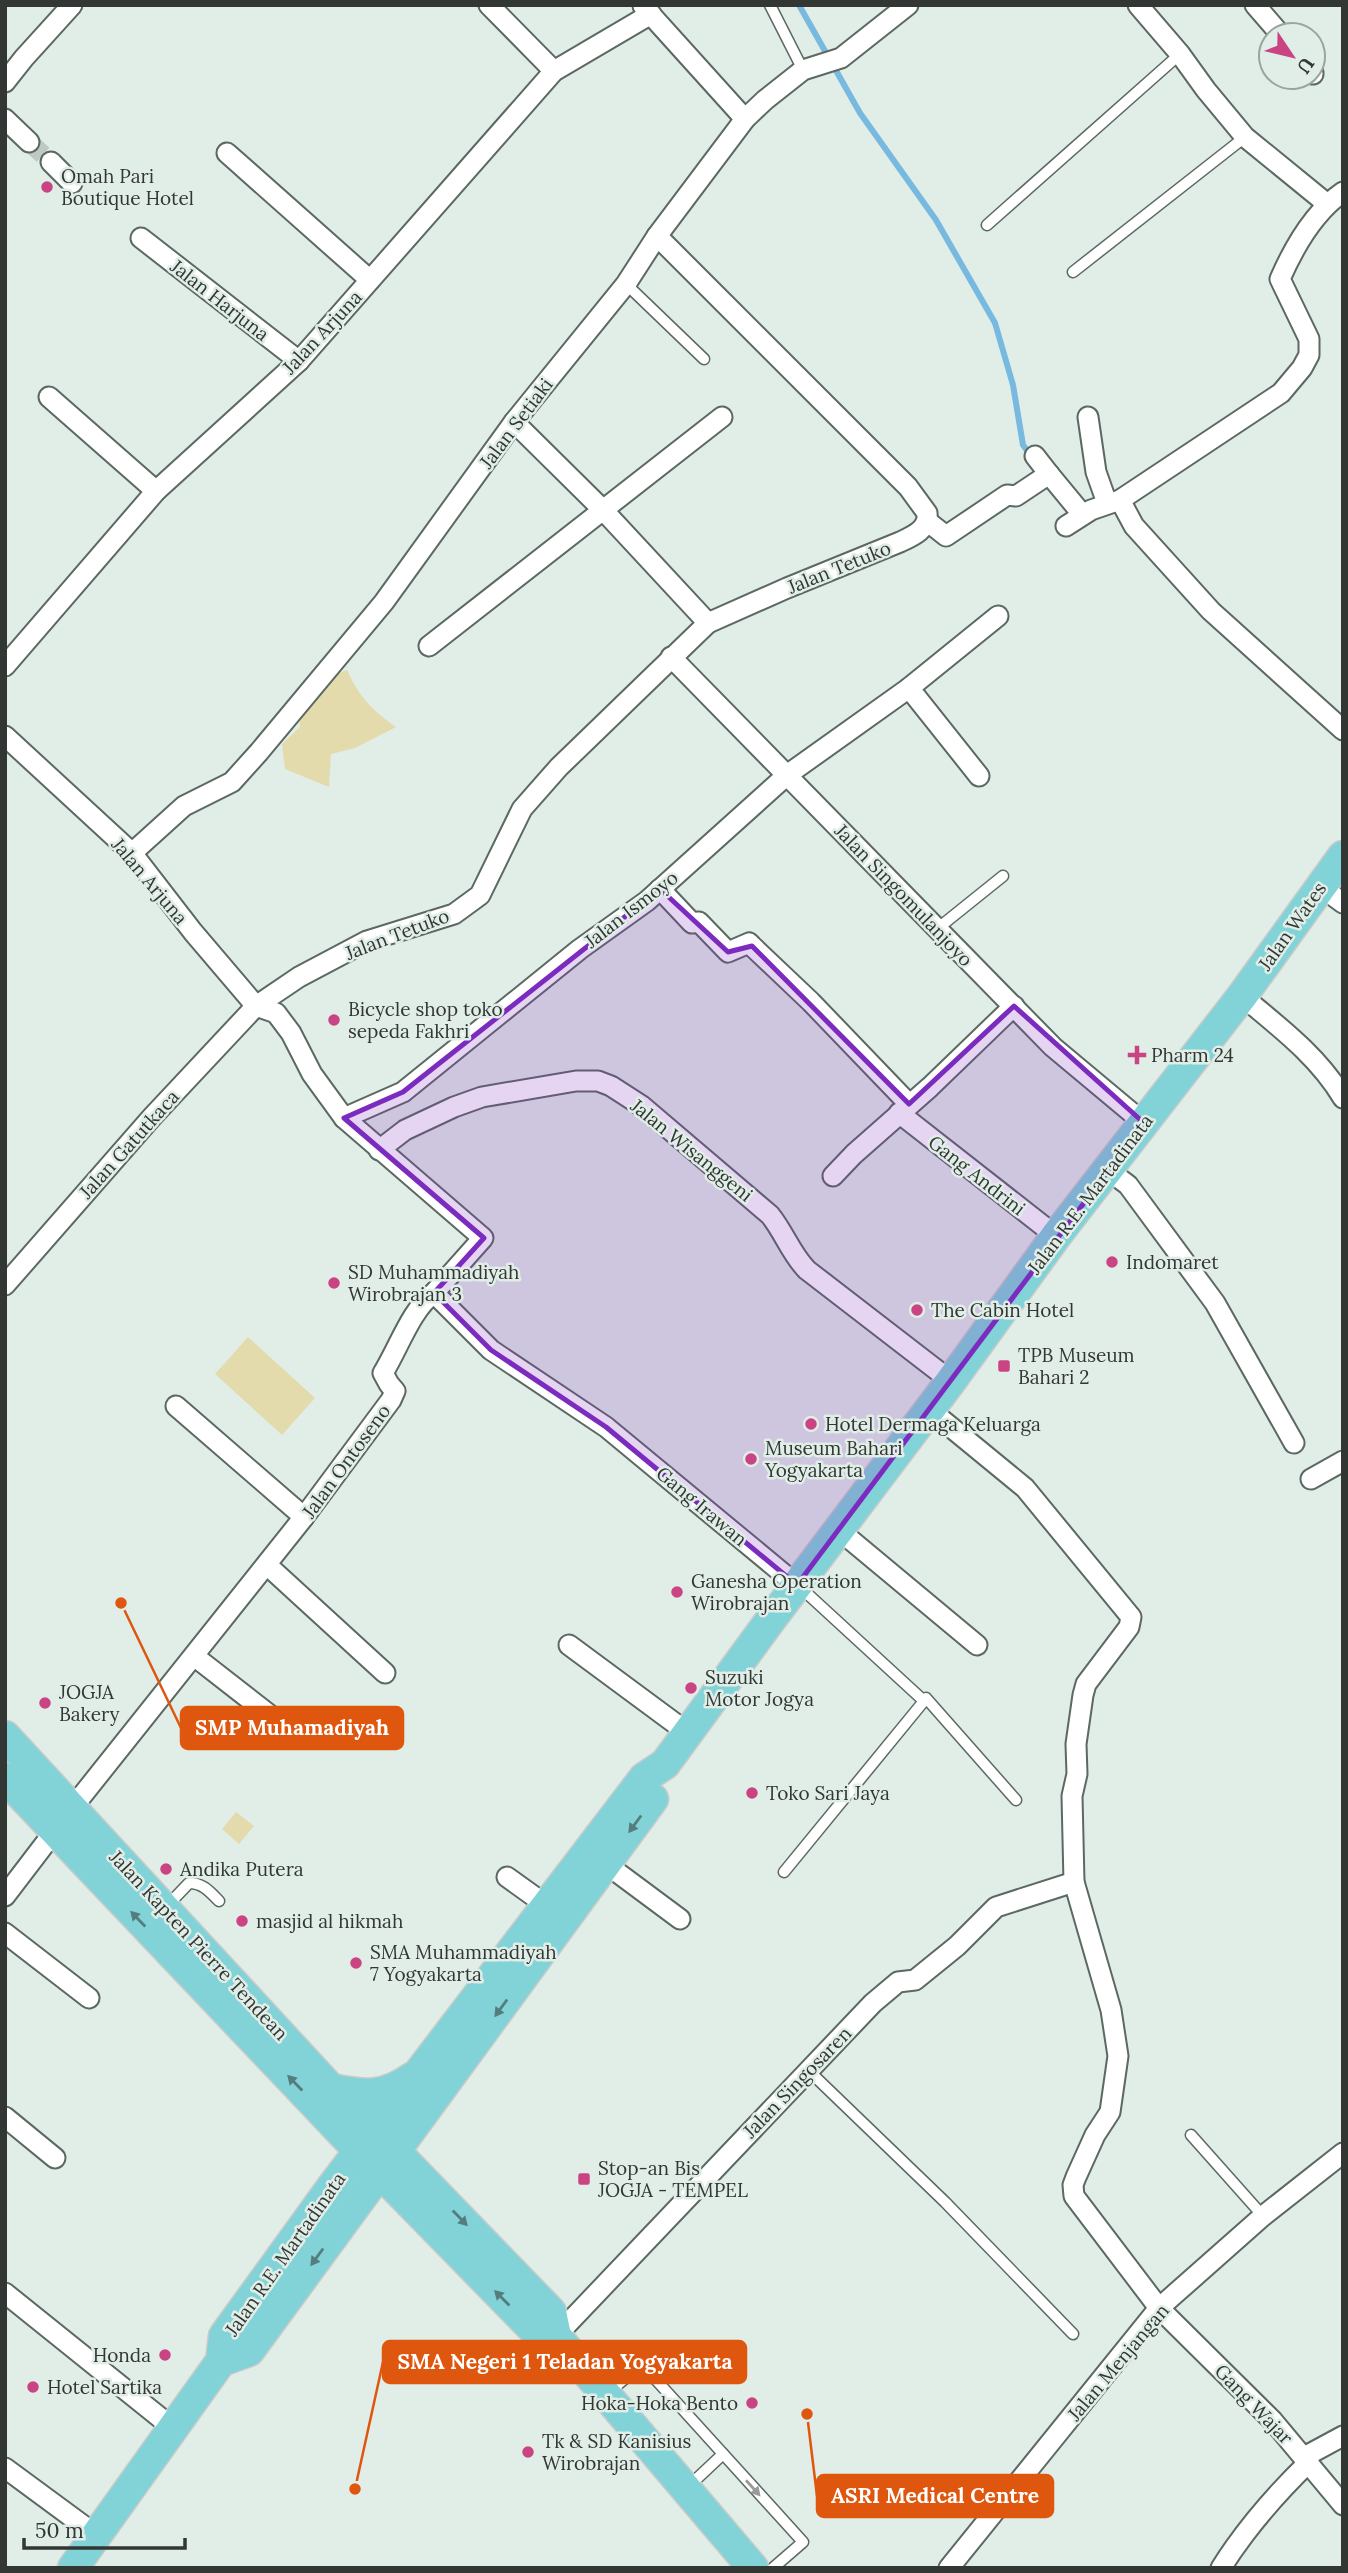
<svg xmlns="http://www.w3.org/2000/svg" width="1348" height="2573" viewBox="0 0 1348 2573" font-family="Lora,serif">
<rect width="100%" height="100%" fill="#e1ede7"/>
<!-- green -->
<g fill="#e4dbad">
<path d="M332 660 339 673 347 670C359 697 373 711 396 727L355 748 331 754 329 787 285 769 282 744 300 727 299 703Z"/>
<path d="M248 1337 315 1398 282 1435 215 1374Z"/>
<path d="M236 1812 254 1826 239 1844 222 1829Z"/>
</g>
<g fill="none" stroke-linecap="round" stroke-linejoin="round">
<!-- stream -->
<path stroke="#78b9df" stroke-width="6" d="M799 5 860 113 936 220 995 323 1013 385 1023 445 1032 457"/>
<!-- minor-tunnel -->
<path stroke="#bec9c3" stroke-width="19" stroke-dasharray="19 10" stroke-linecap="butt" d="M29 142 51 162"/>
<!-- service casing -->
<g stroke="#5c6862" stroke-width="13">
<g id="service">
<path d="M770 5 803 70"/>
<path d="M987 225 1180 54"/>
<path d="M1073 272 1245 137"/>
<path d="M626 284 704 359"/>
<path d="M937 929 1003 876"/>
<path d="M800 1587 924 1701 926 1698 1016 1800"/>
<path d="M784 1872 924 1701"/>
<path d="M167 1906 189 1883C203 1883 210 1892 219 1901"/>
<path d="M808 2070 945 2202 1073 2334"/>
<path d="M1191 2135 1263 2216"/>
<path d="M609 2392 641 2365 657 2381 803 2542 773 2568"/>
<path d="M688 2487 723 2454"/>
</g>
</g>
<!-- minor casing -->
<g stroke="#5c6862" stroke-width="23">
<g id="minor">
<path d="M489 5 554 71"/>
<path d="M1138 5 1180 54 1206 90 1245 137 1326 203"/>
<path d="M1255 5 1281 35"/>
<path d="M643 6 745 119"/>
<path d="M1313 73V74"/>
<path d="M5 82 24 58 72 5"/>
<path d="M5 119 29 142"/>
<path d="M227 153 370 280"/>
<path d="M51 162 72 183"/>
<path d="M141 238 299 361"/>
<path d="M49 397 156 491"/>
<path d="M1088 417 1096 472 1107 503"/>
<path d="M514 422 604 511 708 623"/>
<path d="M1035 456 1049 474"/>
<path d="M1120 500 1134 526 1211 611 1343 730"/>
<path d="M927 521 946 536 1007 495 1016 496 1049 474 1082 514"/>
<path d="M1066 526 1091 510 1120 500 1281 393 1302 368 1309 355V339L1280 279C1294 247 1314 212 1343 192"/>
<path d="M429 646 722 417"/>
<path d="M671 657 1053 1047 1144 1123"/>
<path d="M5 666 156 491 299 361 554 71 651 14"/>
<path d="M909 688 979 776"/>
<path d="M5 736 132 853 193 932 256 1006"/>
<path d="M132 853 184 806 232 782 259 752 384 602 514 422 626 284 657 236 745 119 765 100 803 70 841 58 908 5"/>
<path d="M1320 886 1343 903"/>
<path d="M660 889 692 923 699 922 728 952 749 943 752 946 811 1002 909 1104"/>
<path d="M1242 996C1279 1027 1318 1056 1343 1098"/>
<path d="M899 1113 1056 1236"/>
<path d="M344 1118 403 1092 580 949 647 901 787 775 909 688 998 616"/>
<path d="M379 1150 405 1130 454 1107 482 1097 576 1081H598L611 1086 642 1106 770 1215C784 1232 791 1254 807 1270L951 1381"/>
<path d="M1108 1170 1128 1185 1215 1303 1294 1443"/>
<path d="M833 1176 854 1154 930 1087 1014 1006"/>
<path d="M5 1285 152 1117 256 1006 299 977 367 941 454 914 480 895 522 809 559 767 708 623 787 588 900 542C913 536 929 529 927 513L908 487 657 236"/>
<path d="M434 1293 491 1350 606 1427 797 1585"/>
<path d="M176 1406 304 1517"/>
<path d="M930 1410 1025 1488 1131 1617 1129 1627 1086 1684 1083 1695 1076 1744 1077 1774 1072 1796 1074 1882 1111 2010 1118 2056 1110 2112 1095 2135 1076 2177 1073 2185 1074 2196 1159 2308 1273 2421 1343 2505"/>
<path d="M1311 1479 1343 1461"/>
<path d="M840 1531 977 1645"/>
<path d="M267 1565 385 1673"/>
<path d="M569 1645 688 1733"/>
<path d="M194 1656 280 1723"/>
<path d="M606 1864 680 1919"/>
<path d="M507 1877 546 1905"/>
<path d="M5 1896 73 1807 304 1517 391 1400 395 1391 389 1384 383 1373C398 1349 412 1308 434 1293L483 1238 344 1118 312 1074 291 1033 276 1013 256 1006"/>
<path d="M5 1933 89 1998"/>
<path d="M5 2117 55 2158"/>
<path d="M5 2293 173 2428"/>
<path d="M556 2336 873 2003 898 1982 915 1980 957 1946 996 1907 1074 1882"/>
<path d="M1304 2457 1343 2436"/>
<path d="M5 2468 96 2535"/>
<path d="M949 2568 1159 2308 1263 2216 1343 2153"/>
<path d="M1221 2568C1246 2528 1275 2495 1309 2462"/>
</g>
</g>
<!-- primary casing -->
<g stroke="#cacbca" stroke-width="33">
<g id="primary">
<path d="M5 1736 331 2089 395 2151 551 2312 556 2336 753 2568"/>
<path d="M5 1778 359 2151 534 2330 556 2336"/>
<path d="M331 2089C366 2096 383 2098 413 2077"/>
<path d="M221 2361 249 2351 653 1799"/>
<path d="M73 2568 221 2361 224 2336 334 2184 644 1778 665 1764 769 1622 951 1381 1056 1236 1242 996 1343 856"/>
</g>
</g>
<!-- service -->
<use href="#service" stroke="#fff" stroke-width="10"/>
<!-- minor -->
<use href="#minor" stroke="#fff" stroke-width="19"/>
<!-- primary -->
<use href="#primary" stroke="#81d3d7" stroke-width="30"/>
</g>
<!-- one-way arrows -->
<defs><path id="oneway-solid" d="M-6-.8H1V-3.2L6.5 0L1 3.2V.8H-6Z" transform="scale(1.75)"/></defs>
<g fill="#567d7d">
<use href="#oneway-solid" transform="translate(635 1824) rotate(126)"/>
<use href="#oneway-solid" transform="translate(138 1919) rotate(-134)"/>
<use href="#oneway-solid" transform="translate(501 2008) rotate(126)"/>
<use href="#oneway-solid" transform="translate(295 2083) rotate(-134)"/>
<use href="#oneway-solid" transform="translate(460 2218) rotate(46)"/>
<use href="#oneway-solid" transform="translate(317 2257) rotate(126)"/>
<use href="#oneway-solid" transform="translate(502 2298) rotate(-135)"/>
</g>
<use fill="#989b9a" href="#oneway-solid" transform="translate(753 2488) rotate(48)"/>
<!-- marked area -->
<path fill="#7b2cbf" fill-opacity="0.2" stroke="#7b2cbf" stroke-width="5" stroke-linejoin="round" d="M660 889 728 952 752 946 909 1104 1014 1006 1144 1123 797 1585 606 1427 491 1350 434 1293 484 1238 344 1118 403 1092Z"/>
<!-- markers -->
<g fill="#ca4484" stroke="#e1ede7" stroke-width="2.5">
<circle cx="47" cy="187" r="7"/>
<circle cx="334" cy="1020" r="7"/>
<path d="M1133.5 1044.5h7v7h7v7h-7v7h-7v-7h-7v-7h7z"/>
<circle cx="1112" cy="1262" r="7"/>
<circle cx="334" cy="1283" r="7"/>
<circle cx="917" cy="1310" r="7"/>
<rect x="997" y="1359" width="14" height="14" rx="3.5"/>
<circle cx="811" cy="1424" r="7"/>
<circle cx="751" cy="1459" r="7"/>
<circle cx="677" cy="1592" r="7"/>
<circle cx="691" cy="1688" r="7"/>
<circle cx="45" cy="1703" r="7"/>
<circle cx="752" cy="1793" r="7"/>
<circle cx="166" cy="1869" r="7"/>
<circle cx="242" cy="1921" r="7"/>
<circle cx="356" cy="1963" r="7"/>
<rect x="577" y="2172" width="14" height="14" rx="3.5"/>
<circle cx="165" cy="2355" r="7"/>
<circle cx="33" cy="2387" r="7"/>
<circle cx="752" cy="2403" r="7"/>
<circle cx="528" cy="2452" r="7"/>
</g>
<g text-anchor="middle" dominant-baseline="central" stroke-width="5" stroke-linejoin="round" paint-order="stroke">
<!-- poi labels -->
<g font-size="19" fill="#323734" stroke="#e1ede7" text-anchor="start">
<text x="61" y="176">Omah Pari<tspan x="61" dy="22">Boutique Hotel</tspan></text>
<text x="348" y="1009">Bicycle shop toko<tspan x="348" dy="22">sepeda Fakhri</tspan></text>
<text x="1151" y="1055">Pharm 24</text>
<text x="1126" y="1262">Indomaret</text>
<text x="348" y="1272">SD Muhammadiyah<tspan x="348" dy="22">Wirobrajan 3</tspan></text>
<text x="931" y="1310">The Cabin Hotel</text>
<text x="1018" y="1355">TPB Museum<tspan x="1018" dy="22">Bahari 2</tspan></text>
<text x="825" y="1424">Hotel Dermaga Keluarga</text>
<text x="765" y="1448">Museum Bahari<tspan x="765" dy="22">Yogyakarta</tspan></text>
<text x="691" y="1581">Ganesha Operation<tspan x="691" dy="22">Wirobrajan</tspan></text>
<text x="705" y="1677">Suzuki<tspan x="705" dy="22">Motor Jogya</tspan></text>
<text x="59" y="1692">JOGJA<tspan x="59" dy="22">Bakery</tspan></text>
<text x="766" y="1793">Toko Sari Jaya</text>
<text x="180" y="1869">Andika Putera</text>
<text x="256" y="1921">masjid al hikmah</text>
<text x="370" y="1952">SMA Muhammadiyah<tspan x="370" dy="22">7 Yogyakarta</tspan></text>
<text x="598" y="2168">Stop-an Bis<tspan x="598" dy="22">JOGJA - TEMPEL</tspan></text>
<text x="151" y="2355" text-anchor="end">Honda</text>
<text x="47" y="2387">Hotel Sartika</text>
<text x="738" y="2403" text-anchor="end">Hoka-Hoka Bento</text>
<text x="542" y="2441">Tk &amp; SD Kanisius<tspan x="542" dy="22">Wirobrajan</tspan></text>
</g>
<!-- street labels -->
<g font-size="19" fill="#323734" stroke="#e1ede7">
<text transform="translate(220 300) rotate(38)">Jalan Harjuna</text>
<text transform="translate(322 332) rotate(-47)">Jalan Arjuna</text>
<text transform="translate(516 423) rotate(-53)">Jalan Setiaki</text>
<text transform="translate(839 567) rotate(-22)">Jalan Tetuko</text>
<text transform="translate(150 881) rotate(50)">Jalan Arjuna</text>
<text transform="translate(904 895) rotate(46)">Jalan Singomulanjoyo</text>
<text transform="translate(631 909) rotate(-38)">Jalan Ismoyo</text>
<text transform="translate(1292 926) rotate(-55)">Jalan Wates</text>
<text transform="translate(397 934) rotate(-21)">Jalan Tetuko</text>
<text transform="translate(129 1144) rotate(-48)">Jalan Gatutkaca</text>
<text transform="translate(692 1150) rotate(39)">Jalan Wisanggeni</text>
<text transform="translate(977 1175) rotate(38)">Gang Andrini</text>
<text transform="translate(1090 1194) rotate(-53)">Jalan R.E. Martadinata</text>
<text transform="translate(346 1461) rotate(-54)">Jalan Ontoseno</text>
<text transform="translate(702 1506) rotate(40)">Gang Irawan</text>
<text transform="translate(199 1945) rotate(47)">Jalan Kapten Pierre Tendean</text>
<text transform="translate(797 2082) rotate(-46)">Jalan Singosaren</text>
<text transform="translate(285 2254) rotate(-55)">Jalan R.E. Martadinata</text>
<text transform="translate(1118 2362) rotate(-50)">Jalan Menjangan</text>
<text transform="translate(1254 2404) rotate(46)">Gang Wajar</text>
</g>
</g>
<!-- callouts -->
<path fill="none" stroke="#df570e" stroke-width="2.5" d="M121 1603L181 1728M355 2489L383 2362M807 2414L817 2496"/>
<g fill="#df570e" stroke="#e1ede7" stroke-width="2.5">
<circle cx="121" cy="1603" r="7"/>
<circle cx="355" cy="2489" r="7"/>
<circle cx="807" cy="2414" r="7"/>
</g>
<g fill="#df570e" stroke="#df570e" stroke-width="2.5">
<rect x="181" y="1707" width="222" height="42" rx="7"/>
<rect x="383" y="2341" width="363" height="42" rx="7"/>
<rect x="817" y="2475" width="236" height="42" rx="7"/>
</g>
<g font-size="21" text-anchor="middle" font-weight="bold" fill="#fff">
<text x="292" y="1735">SMP Muhamadiyah</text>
<text x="565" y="2369">SMA Negeri 1 Teladan Yogyakarta</text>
<text x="935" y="2503">ASRI Medical Centre</text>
</g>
<!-- border -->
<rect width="1348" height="2573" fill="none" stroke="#323734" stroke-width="14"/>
<!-- north arrow -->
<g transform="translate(1292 56) rotate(125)"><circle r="33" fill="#e1ede7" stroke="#9ba49f" stroke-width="2"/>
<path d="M0-5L12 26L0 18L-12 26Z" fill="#ca4484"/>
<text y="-10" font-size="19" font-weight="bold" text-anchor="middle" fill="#323734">U</text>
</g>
<!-- scale -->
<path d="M24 2538v10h161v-10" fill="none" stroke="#323734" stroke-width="3.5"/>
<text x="35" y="2538" font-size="21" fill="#323734" stroke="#e1ede7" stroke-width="5" paint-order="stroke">50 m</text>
</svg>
